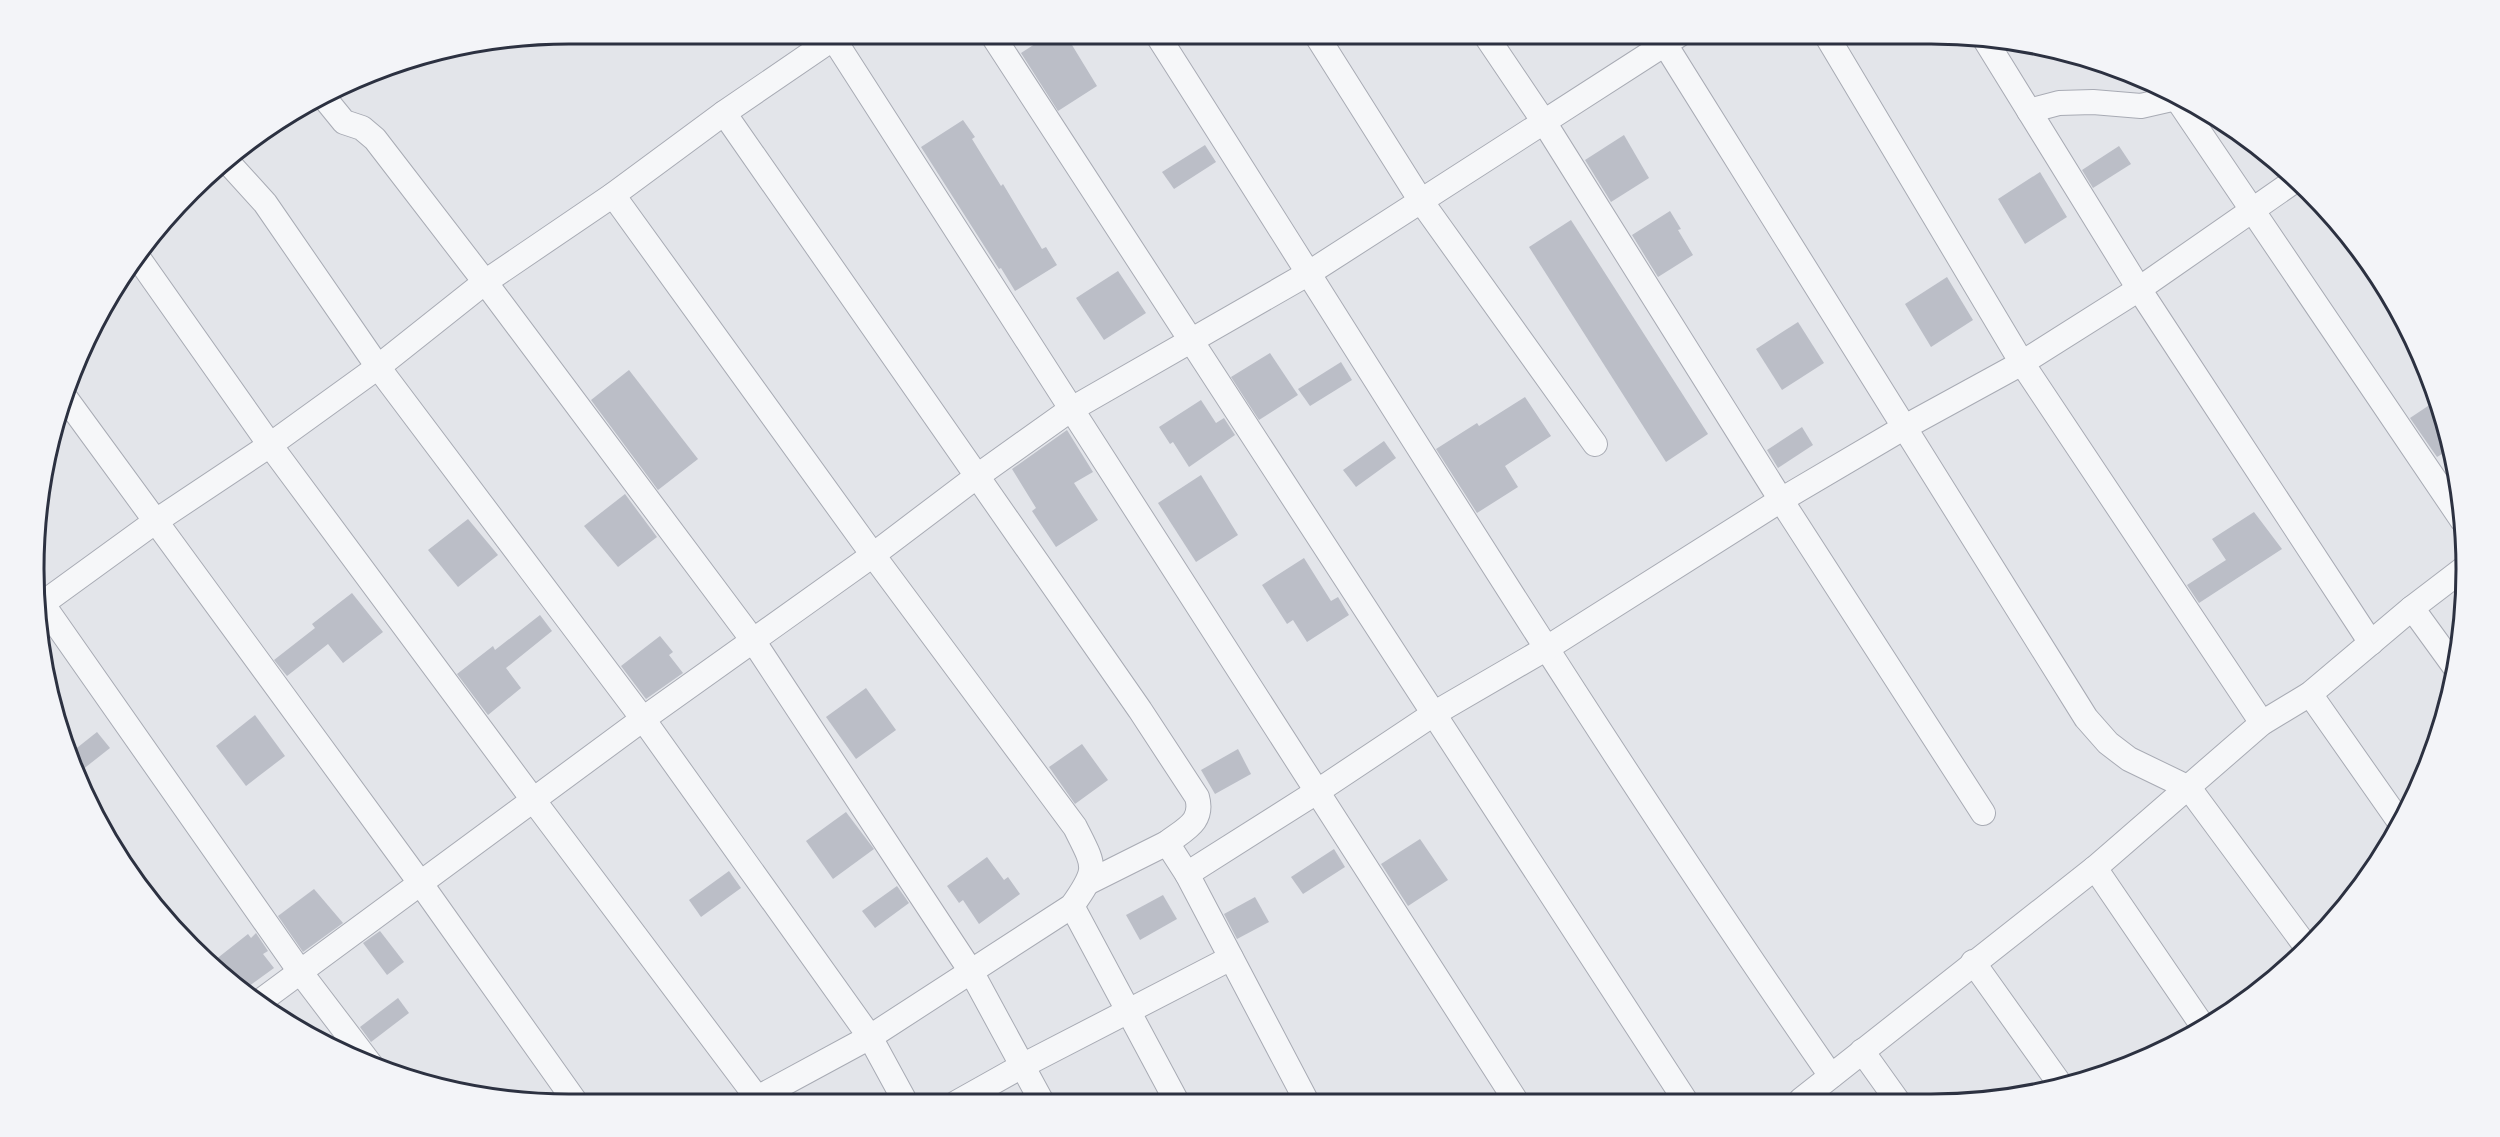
<svg xmlns="http://www.w3.org/2000/svg" width="2500" height="1137" viewBox="0 0 2500 1137" font-family="Overpass,sans-serif">
<rect width="100%" height="100%" fill="#e3e5ea"/>
<!-- building -->
<g fill="#bbbec7">
<path d="M1052 33H1067L1074 44 1072 45 1097 86 1058 111 1021 53Z"/>
<path d="M963 120 975 137 972 139 1001 186 1003 184 1042 249 1046 247 1057 265 1015 291 1001 268 999 269 921 147Z"/>
<path d="M1624 135 1649 178 1611 202 1585 160Z"/>
<path d="M1205 145 1216 162 1174 189 1162 172Z"/>
<path d="M2119 146 2131 164 2093 188 2082 170Z"/>
<path d="M2040 172 2067 217 2025 244 1998 199Z"/>
<path d="M1670 211 1681 229 1678 230 1693 255 1658 277 1632 235Z"/>
<path d="M1571 220 1708 434 1666 462 1529 247Z"/>
<path d="M1118 271 1146 313 1104 340 1076 298Z"/>
<path d="M1947 277 1973 320 1931 347 1905 304Z"/>
<path d="M1798 322 1824 363 1782 390 1756 349Z"/>
<path d="M1270 353 1298 395 1259 420 1231 377Z"/>
<path d="M1341 362 1352 380 1310 406 1298 389Z"/>
<path d="M629 370 698 459 658 490 591 400Z"/>
<path d="M1525 397 1551 436 1505 466 1518 487 1477 513 1436 449 1477 423 1479 426Z"/>
<path d="M1201 400 1216 423 1224 418 1235 435 1189 467 1173 442 1170 444 1159 427Z"/>
<path d="M2437 400 2452 448 2437 457 2410 418Z"/>
<path d="M1802 427 1813 445 1778 468 1767 450Z"/>
<path d="M1067 430 1093 472 1074 483 1098 520 1056 547 1032 511 1036 508 1012 469Z"/>
<path d="M1384 441 1396 458 1356 487 1343 470Z"/>
<path d="M1201 475 1238 535 1196 562 1158 503Z"/>
<path d="M625 494 657 537 618 567 584 526Z"/>
<path d="M2254 512 2282 549 2199 603 2187 585 2226 560 2212 539Z"/>
<path d="M468 519 498 555 458 587 428 550Z"/>
<path d="M1304 558 1331 601 1338 597 1349 615 1307 642 1293 620 1287 624 1262 585Z"/>
<path d="M352 593 383 632 343 663 328 644 287 676 274 660 315 628 312 624Z"/>
<path d="M540 615 552 631 506 668 521 688 488 715 457 674 493 646 495 650Z"/>
<path d="M660 636 673 652 669 655 683 673 646 699 621 666Z"/>
<path d="M866 688 896 730 856 759 826 717Z"/>
<path d="M255 715 285 756 246 786 216 746Z"/>
<path d="M97 732 110 748 77 774 68 755Z"/>
<path d="M1082 744 1108 780 1075 804 1049 767Z"/>
<path d="M1238 749 1251 774 1215 794 1201 770Z"/>
<path d="M846 812 874 849 833 879 806 841Z"/>
<path d="M1420 839 1448 880 1408 906 1381 864Z"/>
<path d="M1334 849 1345 867 1303 894 1291 877Z"/>
<path d="M987 857 1004 880 1008 877 1020 894 979 924 963 900 959 903 947 886Z"/>
<path d="M729 871 741 888 701 917 689 900Z"/>
<path d="M897 886 909 903 875 928 862 911Z"/>
<path d="M314 889 343 923 303 952 278 916Z"/>
<path d="M1163 895 1177 919 1140 940 1126 915Z"/>
<path d="M1255 897 1269 922 1237 939 1224 914Z"/>
<path d="M380 931 404 962 387 975 363 943Z"/>
<path d="M256 933 268 951 263 954 274 968 245 989 216 971 210 964 248 934 251 938Z"/>
<path d="M398 998 409 1013 371 1042 360 1027Z"/>
</g>
<g fill="none" stroke-linecap="round" stroke-linejoin="round">
<!-- street casing -->
<g stroke="#a8abb4" stroke-width="26">
<g id="street">
<path d="M991 33C1221 390 1455 744 1685 1100"/>
<path d="M1156 33C1379 382 1595 736 1831 1076"/>
<path d="M1315 33 1421 201 1595 444"/>
<path d="M1484 33 1544 122 1781 500 1983 813"/>
<path d="M1658 33 2086 718 2108 743 2129 759 2189 788 2305 945"/>
<path d="M1825 33 2022 363 2262 723"/>
<path d="M833 38 1516 1101"/>
<path d="M1984 38 2139 289 2371 643"/>
<path d="M2173 93 2462 520"/>
<path d="M322 95 344 122 362 128 375 139 485 282 752 639 972 973 1042 1102"/>
<path d="M2029 111 2059 103 2093 102 2141 106 2176 98"/>
<path d="M724 113 1140 710 1197 797C1204 822 1185 829 1167 843"/>
<path d="M225 159 265 203 378 367 643 719 870 1037 906 1103"/>
<path d="M613 195 873 555 1075 827C1095 867 1099 868 1072 906L870 1037 748 1103"/>
<path d="M139 259 270 445 534 801 761 1103"/>
<path d="M67 400 421 884 577 1104"/>
<path d="M39 599 301 973 371 1065"/>
<path d="M39 606 156 521 270 445 378 367 485 282 613 195 724 113 841 33"/>
<path d="M2412 608 2457 670"/>
<path d="M2310 694 2399 821"/>
<path d="M2095 868 2202 1025"/>
<path d="M1187 874 1318 791 1435 713 1547 648 1781 500 1905 427 2022 363 2139 289 2297 179"/>
<path d="M1089 882 1167 843 1187 874 1307 1102"/>
<path d="M1072 906 1177 1102"/>
<path d="M1973 962 2060 1084"/>
<path d="M262 1000 643 719 873 555 976 477 1070 410 1309 273 1682 33"/>
<path d="M1862 1051 1897 1100"/>
<path d="M1801 1100 2095 868 2262 723 2310 694 2412 608 2467 566"/>
<path d="M956 1103 1022 1066 1231 958"/>
</g>
</g>
<!-- street -->
<use href="#street" stroke="#f6f7f9" stroke-width="24"/>
</g>
<!-- crop -->
<path d="M0 0H2500V1137H0ZM569 44H1931A525 525 0 0 1 2456 569V569A525 525 0 0 1 1931 1094H569A525 525 0 0 1 44 569V569A525 525 0 0 1 569 44Z" fill="#f3f4f8" fill-rule="evenodd"/>
<path fill="none" stroke="#2c3141" stroke-width="3" d="M569 44H1931A525 525 0 0 1 2456 569V569A525 525 0 0 1 1931 1094H569A525 525 0 0 1 44 569V569A525 525 0 0 1 569 44Z"/>
</svg>
